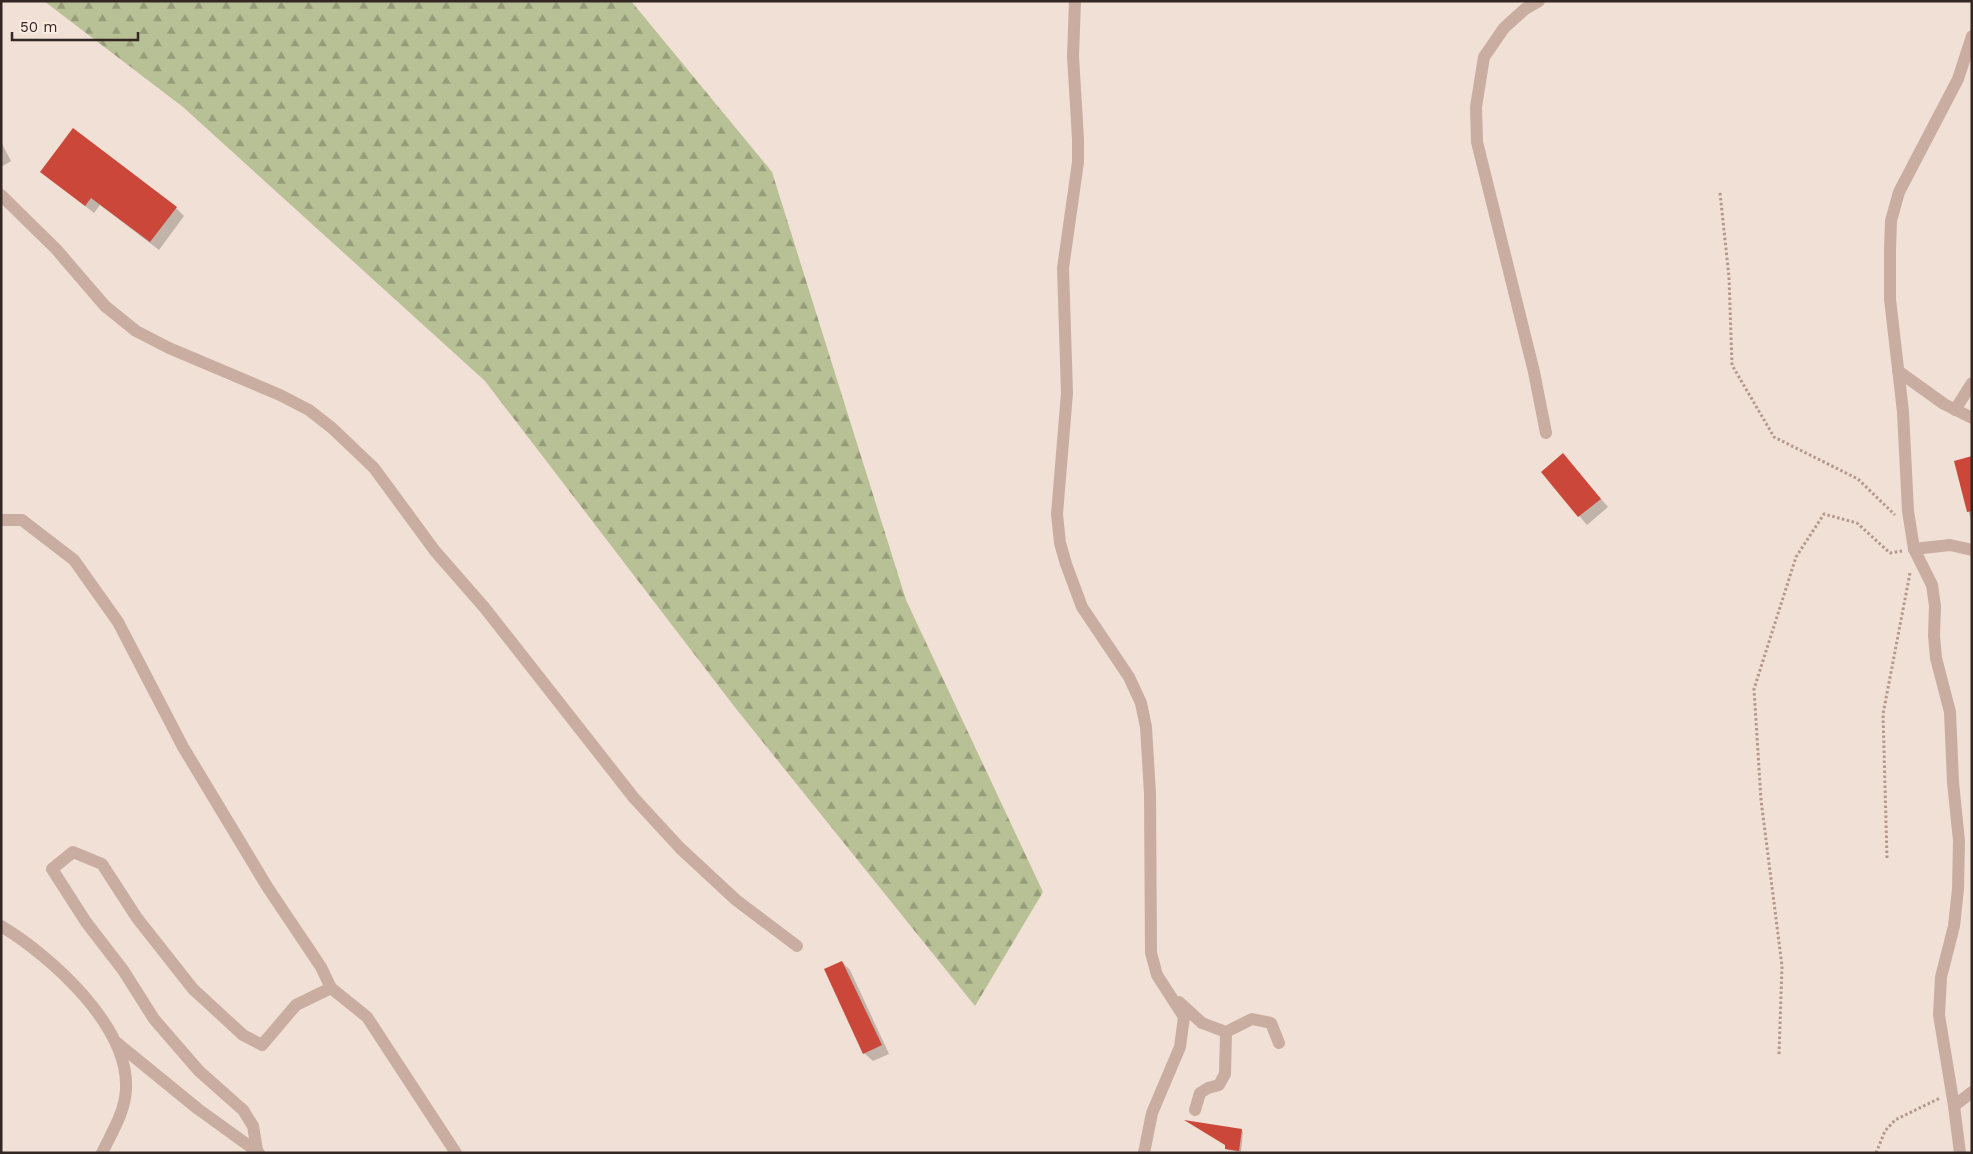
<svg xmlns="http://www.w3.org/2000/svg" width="1973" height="1154" viewBox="0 0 1973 1154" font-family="'Work Sans',sans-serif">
<defs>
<pattern id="forest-firs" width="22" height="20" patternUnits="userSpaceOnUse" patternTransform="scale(1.25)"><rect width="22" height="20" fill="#b8c095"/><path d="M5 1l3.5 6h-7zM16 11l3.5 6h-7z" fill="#969c79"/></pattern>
</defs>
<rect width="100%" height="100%" fill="#f1e0d5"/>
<!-- forest -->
<path fill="url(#forest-firs)" d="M44 1H631L772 172 906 600 1043 892 975 1006 737 710 485 381 183 107Z"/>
<!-- shadow -->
<g fill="#0003">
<path d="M1 142 11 161 1 167Z"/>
<path d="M42 172 176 208 184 216 159 250 100 205 94 213Z"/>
<path d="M1563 455 1608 507 1587 525 1542 472Z"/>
<path d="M1972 458V524L1955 462Z"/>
<path d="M842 962 850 970 889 1054 873 1061 864 1053Z"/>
<path d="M1241 1130 1243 1132 1241 1152 1228 1150 1226 1148Z"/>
</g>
<!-- building -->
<g fill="#cb473a">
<path d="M73 128 177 207 150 242 91 198 85 206 40 172Z"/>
<path d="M1563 453 1601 499 1578 517 1541 472Z"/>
<path d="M1972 456V511L1967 512 1954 461Z"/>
<path d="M842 961 882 1045 863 1054 824 969Z"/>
<path d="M1184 1120 1242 1129 1239 1151 1225 1149V1145Z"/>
</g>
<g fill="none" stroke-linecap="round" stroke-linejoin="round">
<!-- path -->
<g stroke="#b5978c" stroke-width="3" stroke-dasharray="2.5 2.5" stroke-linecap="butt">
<path d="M1720 193 1729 277 1732 365 1774 437 1858 479 1895 515"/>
<path d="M1887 858 1883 714 1910 573"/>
<path d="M1779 1054 1782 966 1761 800 1754 689 1796 557 1824 514 1857 523 1890 553 1902 551"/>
<path d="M1876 1153 1885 1131 1895 1120 1940 1098"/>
</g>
<!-- street -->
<g stroke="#c9ada1" stroke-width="12">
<path d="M1075 1 1073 56 1078 139V162L1063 268 1067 393 1057 514 1060 543 1066 564 1082 607 1129 677 1141 703 1146 727 1150 794 1151 953 1157 975 1184 1017 1180 1047 1152 1113 1144 1153"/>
<path d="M1539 1 1525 9 1504 28 1484 57 1476 107 1477 142 1534 372 1546 433"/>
<path d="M1 195 56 249 105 306 136 331 169 348 280 395 309 410 332 428 374 468 435 551 484 607 634 798 680 848 736 900 797 946"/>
<path d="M1898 371 1944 404 1972 418"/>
<path d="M1955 410 1972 383"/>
<path d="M1 520H22L74 560 118 622 183 747 268 888 321 967 331 988 367 1017 456 1153"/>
<path d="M1914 549 1950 545 1972 550"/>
<path d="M1 926C51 956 129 1026 126 1089 125 1112 112 1132 102 1153"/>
<path d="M1179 1002 1202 1023 1226 1032 1252 1019 1271 1023 1279 1043"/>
<path d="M117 1043 198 1109 259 1153"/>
<path d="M1954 1106 1972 1092"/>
<path d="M1195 1110 1200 1093 1208 1088 1219 1085 1225 1074 1226 1032"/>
<path d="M257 1150 253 1126 243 1110 199 1071 154 1019 123 970 86 922 52 869 73 852 102 864 137 918 193 989 243 1035 262 1045 296 1005 331 988"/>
<path d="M1960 1153 1954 1106 1939 1015 1941 977 1954 926 1958 889 1959 841 1953 782 1950 712 1936 658 1934 636 1935 606 1932 585 1914 549 1908 511 1903 412 1890 299V250L1891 221 1899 192 1958 79 1972 36"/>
</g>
</g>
<!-- border -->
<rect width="1973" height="1154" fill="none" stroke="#332724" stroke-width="5"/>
<!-- scale -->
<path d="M12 32v8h126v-8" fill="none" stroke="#332724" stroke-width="2.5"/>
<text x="20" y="32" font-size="15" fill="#332724" stroke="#f9ebe1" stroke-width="4" paint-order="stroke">50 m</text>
</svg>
